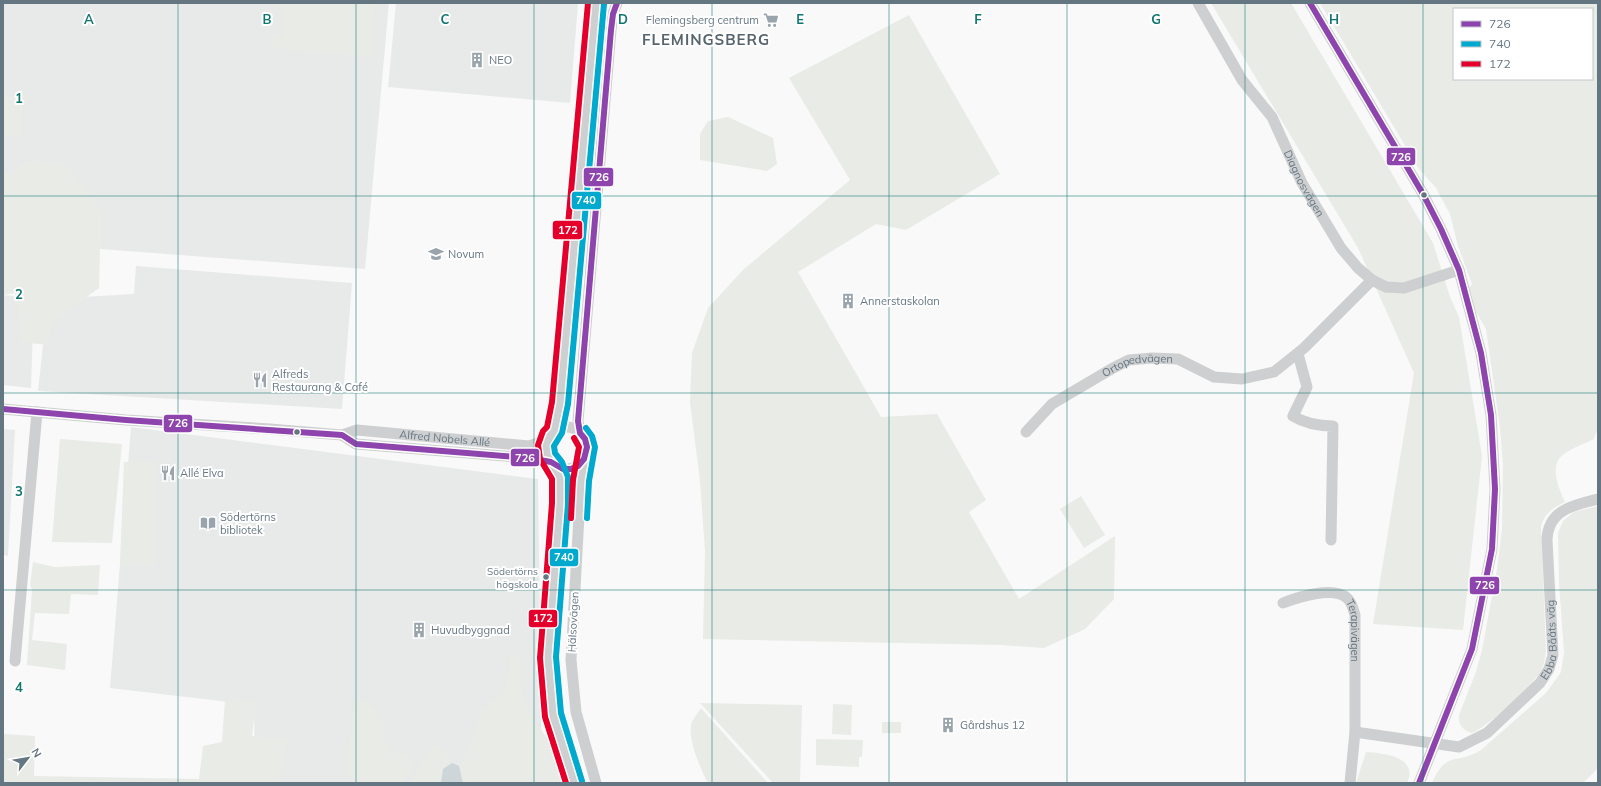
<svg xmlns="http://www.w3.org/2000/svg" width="1601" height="786" viewBox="0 0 1601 786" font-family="Mulish,sans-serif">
<rect width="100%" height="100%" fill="#f9f9f9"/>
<!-- built -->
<g fill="#e8e9e9">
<path d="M3 3H389L365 269 100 249 99 209 34 161 3 176Z"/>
<path d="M396 3H578L570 103 388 87Z"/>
<path d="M136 266 352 283 342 409 38 391 48 299 134 294Z"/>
<path d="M3 295 34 298 31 388 3 385Z"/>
<path d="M131 427 538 479 542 783H255L254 705 110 688Z"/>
<path d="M3 429 15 430 8 556 3 555Z"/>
</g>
<!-- green -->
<g fill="#e8ebe6" fill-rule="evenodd">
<path d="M275 3 375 4 371 57 271 48 272 36 283 37 285 9 275 8Z"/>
<path d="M1211 3H1291L1433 243 1450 297 1459 317 1482 456 1463 630 1373 624 1414 373 1358 248Z"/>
<path d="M1320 3H1598V428L1594 439C1585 444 1573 447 1564 454 1548 465 1559 489 1565 502 1553 508 1544 513 1541 527L1546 651C1545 658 1544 666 1540 672 1532 686 1486 728 1472 733 1463 730 1458 725 1459 715L1476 672 1482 650 1497 569 1502 529 1503 466 1500 427 1486 329 1465 293 1472 284 1458 246 1450 214 1436 188 1419 169ZM1454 9H1592V79H1454Z"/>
<path d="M909 15 1000 174 906 230 876 224 798 272 881 417 937 414 986 500 969 512 1019 599 1115 536 1114 599 1085 629 1044 648 1001 645 703 639 705 551 700 481 690 402 692 353 708 308 743 270 850 180 789 78Z"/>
<path d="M3 95 23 96 22 137H3Z"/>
<path d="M728 117 773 138 777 164 767 171 700 160V134L708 121Z"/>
<path d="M34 161 68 166 99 208 100 249 99 288 53 321 48 345 21 342 15 293 3 295V176Z"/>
<path d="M60 439 122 444 112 543 52 542Z"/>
<path d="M124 462H155L156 565 120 564Z"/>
<path d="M1081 496 1105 535 1084 548 1060 509Z"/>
<path d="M1598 506V768L1583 783H1432C1447 749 1456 766 1481 750L1546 693 1561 672 1564 652 1559 583 1558 533 1563 521 1574 512Z"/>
<path d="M33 562 54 567 100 565 98 595 71 594 69 614 35 613 32 640 67 644 65 670 27 665 32 590 30 585Z"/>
<path d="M509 654 522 659C522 669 520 681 522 691 527 712 540 729 553 745L557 744 569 783H481L477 780 476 783H463L459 766 463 762 482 711 505 689 510 668Z"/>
<path d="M355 697 366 702 386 724 383 737 392 755 401 751 417 764 403 783H357L346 770Z"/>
<path d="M225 700 256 702 252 736 288 739 284 767 276 783H3V734L35 736 34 776 199 779 203 746 222 742Z"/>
<path d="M700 703 802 705 800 783H773Z"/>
<path d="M833 704 852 705 851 735 832 734Z"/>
<path d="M701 708 768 783H708C701 770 686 736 692 722 694 717 698 713 701 708Z"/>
<rect x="882" y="722" width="19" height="11"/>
<path d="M816 739 863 740 862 757H859V767L816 765Z"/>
<path d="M434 743 445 752 452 763 443 769 441 783H410Z"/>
<path d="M1366 752C1384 753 1419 757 1407 783H1356Z"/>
</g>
<!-- water -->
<path fill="#ced6d9" d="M452 763 459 766 463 783H441L443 769Z"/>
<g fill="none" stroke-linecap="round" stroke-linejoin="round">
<!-- minor -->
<g stroke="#cecfd0" stroke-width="11">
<path id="s1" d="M1198 3 1242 80 1272 117 1302 183 1341 248 1358 268 1372 280 1386 287 1404 288 1459 270"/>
<path d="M1310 3 1423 194 1441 229 1459 270 1481 353 1491 415 1495 489 1492 549 1472 649 1419 783"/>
<path d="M1298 354 1307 387 1293 416C1306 424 1318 426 1333 426L1331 540"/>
<path id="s2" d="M3 409 126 420 270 429 342 435 357 430 529 446 547 440"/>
<circle cx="566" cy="448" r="21"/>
<path d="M554 431 560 403 596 3"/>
<path id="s3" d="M1026 432 1052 404 1113 368 1129 360 1152 358 1178 359 1214 377 1242 379 1274 372 1304 348 1372 280"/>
<path d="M580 433 578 421 611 30 613 14 617 3"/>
<path d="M342 435 356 444 529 458 551 462"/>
<path d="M584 459 581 480 571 660 576 712 596 783"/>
<path d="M555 466 560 477V503L548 657 553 715 574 783"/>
<path id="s4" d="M1283 603C1298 597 1333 586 1347 598 1352 602 1353 609 1355 615V732L1350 783"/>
<path d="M15 661 37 412"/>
<path id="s5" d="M1355 732 1459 747 1487 733 1540 683 1549 669 1553 655 1547 540C1548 510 1573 505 1598 499"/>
</g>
<!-- bus-1 casing -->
<g stroke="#fff" stroke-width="9">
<g id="bus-1">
<path d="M1310 3 1423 194 1441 229 1459 270 1481 353 1491 415 1495 489 1492 549 1472 649 1419 783"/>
<path d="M3 409 126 420 342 435 356 444 529 458 551 462 563 469H571L578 466 584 459 587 447 585 439 580 433 578 421 611 30 613 14 617 3"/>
</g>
</g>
<!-- bus-2 casing -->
<g stroke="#fff" stroke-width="9">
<g id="bus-2">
<path d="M586 428 592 436 595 447 589 481 587 518"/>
<path d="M582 781 561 713 556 657 568 504V477L562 462 555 453 554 446 562 433 568 404 604 4"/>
</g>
</g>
<!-- bus-3 casing -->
<g stroke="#fff" stroke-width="9">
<g id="bus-3">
<path d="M571 518 573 480 579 447 574 438"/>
<path d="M566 783 545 717 540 658 552 503V479L540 459 538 445 543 431 547 427 552 402 588 3"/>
</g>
</g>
<!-- bus-1 -->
<use href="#bus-1" stroke="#8e44ad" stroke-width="6"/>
<!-- bus-2 -->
<use href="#bus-2" stroke="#00a9ce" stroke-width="6"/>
<!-- bus-3 -->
<use href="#bus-3" stroke="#e4002b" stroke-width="6"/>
</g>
<!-- grid -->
<path fill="none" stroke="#0f766e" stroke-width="1" stroke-opacity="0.55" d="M178 3V783M356 3V783M534 3V783M712 3V783M889 3V783M1067 3V783M1245 3V783M1423 3V783M3 196H1598M3 393H1598M3 590H1598"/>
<!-- icons -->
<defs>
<g id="supermarket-bare" transform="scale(1.2)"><path d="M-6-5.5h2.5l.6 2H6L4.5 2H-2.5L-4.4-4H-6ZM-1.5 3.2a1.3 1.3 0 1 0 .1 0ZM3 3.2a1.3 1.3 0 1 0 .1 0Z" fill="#99a4ac" stroke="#fff" stroke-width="2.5" paint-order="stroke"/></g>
<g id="building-bare" transform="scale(1.2)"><path d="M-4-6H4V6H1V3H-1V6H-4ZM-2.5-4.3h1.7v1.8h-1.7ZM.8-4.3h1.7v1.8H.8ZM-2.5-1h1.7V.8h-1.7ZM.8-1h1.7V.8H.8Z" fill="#99a4ac" stroke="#fff" stroke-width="2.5" paint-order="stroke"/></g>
<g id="university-bare" transform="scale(1.2)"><path d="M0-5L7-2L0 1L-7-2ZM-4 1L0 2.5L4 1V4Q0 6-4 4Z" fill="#99a4ac" stroke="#fff" stroke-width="2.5" paint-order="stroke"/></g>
<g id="restaurant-bare" transform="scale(1.2)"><path d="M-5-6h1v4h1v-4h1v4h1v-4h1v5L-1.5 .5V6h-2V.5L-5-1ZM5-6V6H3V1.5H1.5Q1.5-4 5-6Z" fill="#99a4ac" stroke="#fff" stroke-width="2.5" paint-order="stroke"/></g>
<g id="library-bare" transform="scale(1.2)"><path d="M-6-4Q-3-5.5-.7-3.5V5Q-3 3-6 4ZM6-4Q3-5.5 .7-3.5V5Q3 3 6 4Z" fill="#99a4ac" stroke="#fff" stroke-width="2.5" paint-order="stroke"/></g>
</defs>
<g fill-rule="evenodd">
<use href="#supermarket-bare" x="771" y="20"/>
<use href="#building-bare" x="477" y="60"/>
<use href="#university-bare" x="436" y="254"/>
<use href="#building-bare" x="848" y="301"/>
<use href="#restaurant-bare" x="260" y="380"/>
<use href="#restaurant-bare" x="168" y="473"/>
<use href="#library-bare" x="208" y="523"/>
<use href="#building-bare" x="419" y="630"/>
<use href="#building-bare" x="948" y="725"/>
</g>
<!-- markers -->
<g fill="#657683" stroke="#fff" stroke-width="1.5">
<circle cx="1424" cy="195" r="3.5"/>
<circle cx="297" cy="432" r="3.5"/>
<circle cx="546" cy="577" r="3.5"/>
</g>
<g text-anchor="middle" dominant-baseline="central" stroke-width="4" stroke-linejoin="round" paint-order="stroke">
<!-- bus labels -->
<g font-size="10" fill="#657683" stroke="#fff" text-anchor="end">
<text x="538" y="571">Södertörns<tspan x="538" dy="13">högskola</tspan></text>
</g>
<!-- poi labels -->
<g font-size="11" fill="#657683" stroke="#fff" text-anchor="start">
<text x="759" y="20" text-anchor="end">Flemingsberg centrum</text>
<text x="489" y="60">NEO</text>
<text x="448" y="254">Novum</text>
<text x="860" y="301">Annerstaskolan</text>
<text x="272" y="374">Alfreds<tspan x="272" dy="13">Restaurang &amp; Café</tspan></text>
<text x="180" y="473">Allé Elva</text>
<text x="220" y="517">Södertörns<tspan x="220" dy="13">bibliotek</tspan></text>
<text x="431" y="630">Huvudbyggnad</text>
<text x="960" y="725">Gårdshus 12</text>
</g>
<!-- street labels -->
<g font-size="11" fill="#657683" stroke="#fff">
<text stroke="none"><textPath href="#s1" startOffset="210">Diagnosvägen</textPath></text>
<text stroke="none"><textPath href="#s3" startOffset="134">Ortopedvägen</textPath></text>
<text stroke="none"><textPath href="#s2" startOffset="444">Alfred Nobels Allé</textPath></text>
<text transform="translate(573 622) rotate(-87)">Hälsovägen</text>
<text stroke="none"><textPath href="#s4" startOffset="101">Terapivägen</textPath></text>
<text stroke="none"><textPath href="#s5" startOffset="255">Ebba Bååts väg</textPath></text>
</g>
<!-- district labels -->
<g font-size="15" font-weight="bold" letter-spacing="1" fill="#57646e" stroke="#fff">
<text x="706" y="39">FLEMINGSBERG</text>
</g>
</g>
<g font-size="13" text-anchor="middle" font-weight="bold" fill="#0f766e" stroke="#fff" stroke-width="4" stroke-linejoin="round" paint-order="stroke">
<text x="89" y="24">A</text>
<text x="267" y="24">B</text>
<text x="445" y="24">C</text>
<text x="623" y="24">D</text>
<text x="800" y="24">E</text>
<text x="978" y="24">F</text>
<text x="1156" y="24">G</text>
<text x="1334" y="24">H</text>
<text x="19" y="103">1</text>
<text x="19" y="299">2</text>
<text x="19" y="496">3</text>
<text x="19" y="692">4</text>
</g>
<g stroke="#fff" stroke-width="1.5">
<rect x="1386" y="147" width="30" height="19" rx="4" fill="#8e44ad"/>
<rect x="583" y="167" width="31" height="20" rx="4" fill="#8e44ad"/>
<rect x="571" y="191" width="31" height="19" rx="4" fill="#00a9ce"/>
<rect x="552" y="220" width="31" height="20" rx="4" fill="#e4002b"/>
<rect x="163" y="414" width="30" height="19" rx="4" fill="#8e44ad"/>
<rect x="510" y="448" width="30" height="19" rx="4" fill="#8e44ad"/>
<rect x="549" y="548" width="30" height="19" rx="4" fill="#00a9ce"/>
<rect x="1469" y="576" width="31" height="19" rx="4" fill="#8e44ad"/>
<rect x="528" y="609" width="30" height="19" rx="4" fill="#e4002b"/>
</g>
<g font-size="11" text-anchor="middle" font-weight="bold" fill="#fff">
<text x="1401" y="161">726</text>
<text x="599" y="181">726</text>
<text x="586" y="204">740</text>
<text x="568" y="234">172</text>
<text x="178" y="427">726</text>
<text x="525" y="462">726</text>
<text x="564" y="561">740</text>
<text x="1485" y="589">726</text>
<text x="543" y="622">172</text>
</g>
<!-- border -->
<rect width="1601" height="786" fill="none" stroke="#657683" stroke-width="8"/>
<!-- legend -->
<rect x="1453" y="8" width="140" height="72" fill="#ffffff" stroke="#c1c8cd"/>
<rect x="1461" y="21" width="20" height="6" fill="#8e44ad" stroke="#c1c8cd"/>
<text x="1489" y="28" font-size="12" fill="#657683">726</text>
<rect x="1461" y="41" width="20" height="6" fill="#00a9ce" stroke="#c1c8cd"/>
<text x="1489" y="48" font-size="12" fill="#657683">740</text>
<rect x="1461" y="61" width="20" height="6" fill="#e4002b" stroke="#c1c8cd"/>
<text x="1489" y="68" font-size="12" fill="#657683">172</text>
<!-- north arrow -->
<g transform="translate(28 758) rotate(59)" stroke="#ffffff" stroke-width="3" paint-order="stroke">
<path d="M0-3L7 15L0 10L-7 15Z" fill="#657683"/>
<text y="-6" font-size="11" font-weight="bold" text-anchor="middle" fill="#657683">N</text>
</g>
</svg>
